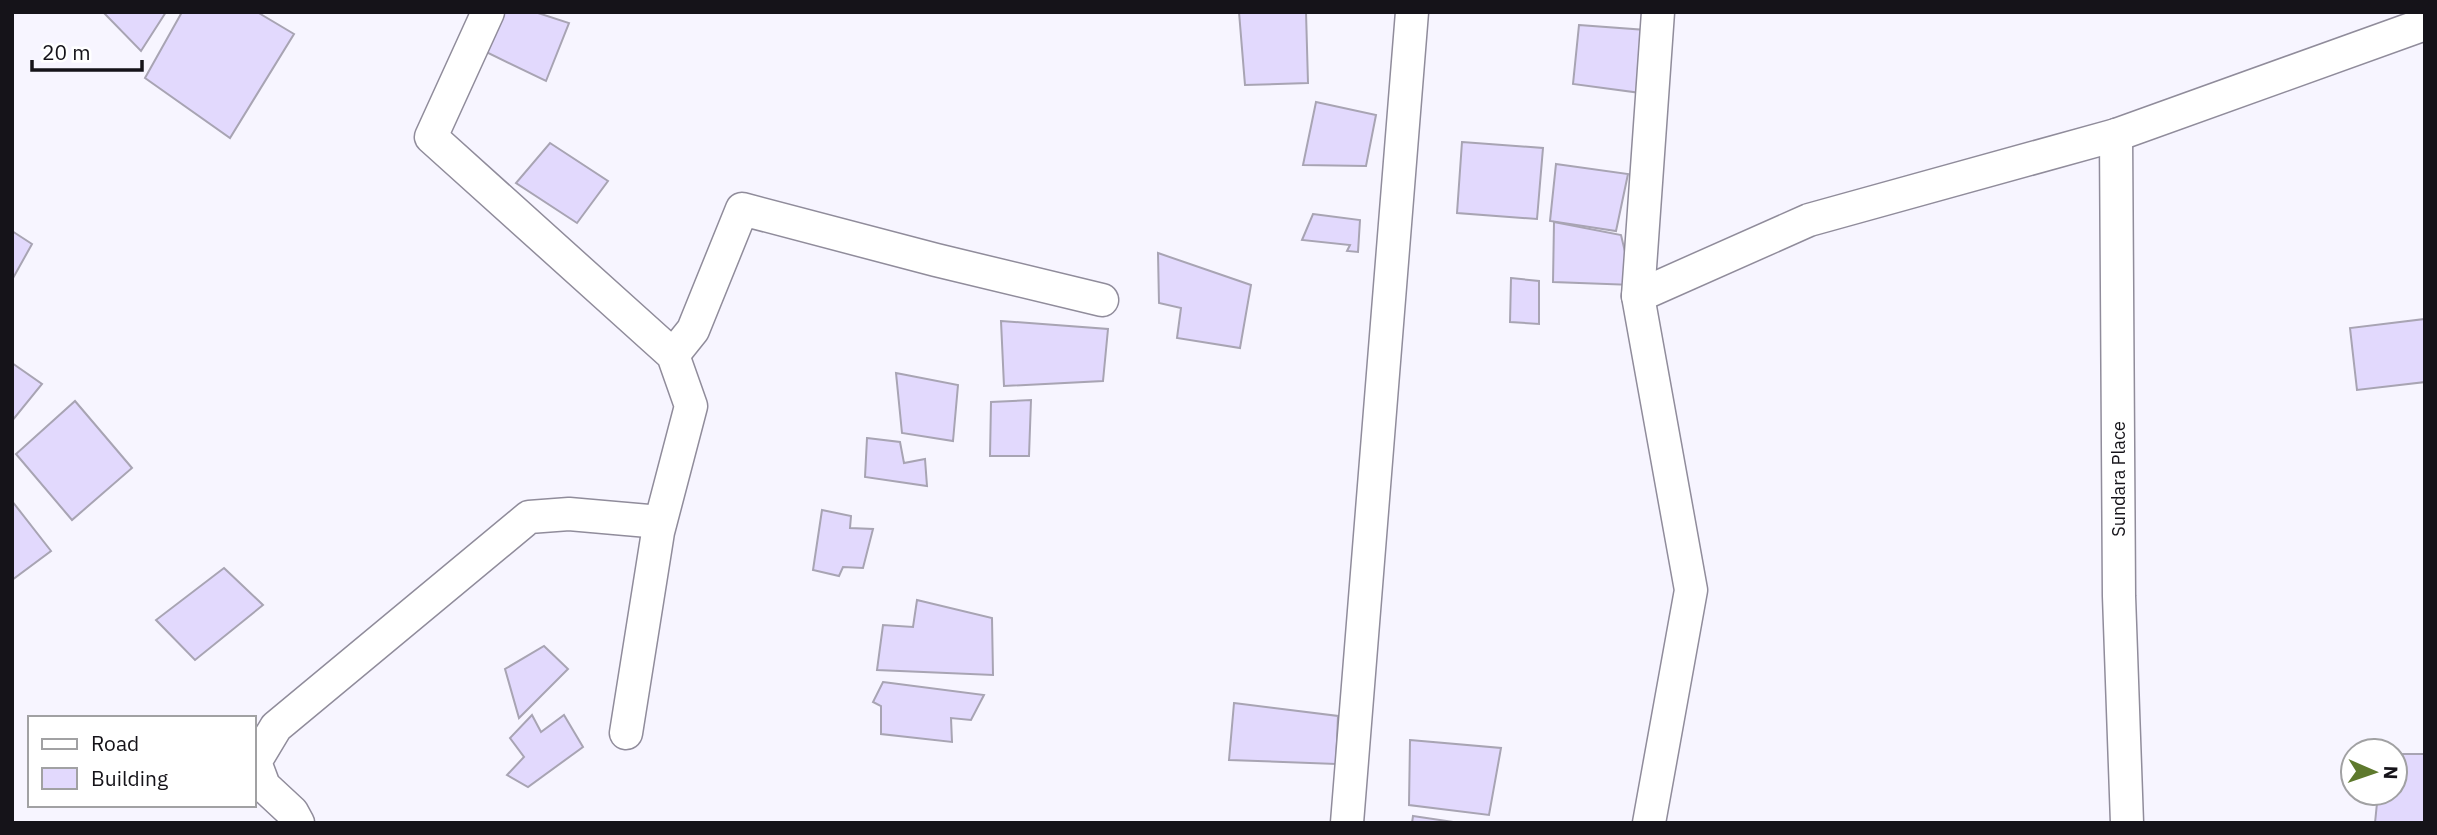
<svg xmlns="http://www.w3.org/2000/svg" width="2437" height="835" viewBox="0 0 2437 835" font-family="'IBM Plex Sans',sans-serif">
<rect width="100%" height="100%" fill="#f7f5ff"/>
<!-- building -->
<g fill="#e2d9fd" stroke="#a8a4b3" stroke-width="2">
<path d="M103 12H166L141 51Z"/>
<path d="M182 12H257L294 34 230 138 145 78Z"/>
<path d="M494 12H535L569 23 546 81 478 48Z"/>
<path d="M1239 12H1306L1308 83 1245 85Z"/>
<path d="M1579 25 1646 30 1641 93 1573 84Z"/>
<path d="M1316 102 1376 115 1366 166 1303 165Z"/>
<path d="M1462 142 1543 148 1537 219 1457 213Z"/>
<path d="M550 143 608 181 577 223 516 183Z"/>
<path d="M1556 164 1628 174 1616 231 1550 221Z"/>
<path d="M1313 214 1360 220 1358 252 1347 251 1350 245 1302 240Z"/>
<path d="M1554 222 1621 235 1633 285 1553 282Z"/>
<path d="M12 231 32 244 12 280Z"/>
<path d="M1158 253 1251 285 1240 348 1177 338 1181 308 1159 303Z"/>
<path d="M1511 278 1539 281V324L1510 322Z"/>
<path d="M2425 319V382L2357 390 2350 328Z"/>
<path d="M1001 321 1108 329 1103 381 1004 386Z"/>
<path d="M12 363 42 384 12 421Z"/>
<path d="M896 373 958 385 953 441 902 433Z"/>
<path d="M1031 400 1029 456H990L991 402Z"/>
<path d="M75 401 132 468 72 520 16 454Z"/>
<path d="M867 438 900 442 904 463 925 459 927 486 865 477Z"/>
<path d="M12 501 51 551 12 580Z"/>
<path d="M822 510 851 516 850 528 873 529 863 568 843 567 839 576 813 570Z"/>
<path d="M224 568 263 605 195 660 156 620Z"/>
<path d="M917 600 992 618 993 675 877 670 883 625 913 627Z"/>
<path d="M544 646 568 669 519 718 505 669Z"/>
<path d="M883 682 984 695 971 720 951 718 952 742 881 734V706L873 702Z"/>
<path d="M1234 703 1338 716 1336 764 1229 760Z"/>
<path d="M532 715 541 732 564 715 583 747 528 787 507 775 524 757 510 738Z"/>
<path d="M1410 740 1501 748 1489 815 1409 805Z"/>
<path d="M2395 754H2425V823H2375L2378 793H2395Z"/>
<path d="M1413 816 1460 823H1412Z"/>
</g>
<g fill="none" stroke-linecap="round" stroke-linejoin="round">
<!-- minor casing -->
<g stroke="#908c9b" stroke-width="35">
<g id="minor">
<path d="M488 12 431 137 673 355 691 406 658 532 626 733"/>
<path d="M2116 135 2119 596 2127 823"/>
<path d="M1638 296 1809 220 2116 135 2425 24"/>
<path d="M673 355 693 330 742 209 936 260 1102 300"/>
<path d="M298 823 292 812 264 786 255 762 276 727 529 517 569 514 660 522"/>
<path d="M1347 823 1412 12"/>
<path d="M1649 823 1691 590 1638 296 1658 12"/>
</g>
</g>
<!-- minor -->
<use href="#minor" stroke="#fff" stroke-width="32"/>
</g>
<g text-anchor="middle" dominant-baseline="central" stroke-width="5" stroke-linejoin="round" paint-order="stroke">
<!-- street labels -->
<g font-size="18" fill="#151319" stroke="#fff">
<text transform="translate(2118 479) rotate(-90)">Sundara Place</text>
</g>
</g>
<!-- border -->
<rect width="2437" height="835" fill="none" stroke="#151319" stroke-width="28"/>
<!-- legend -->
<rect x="28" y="716" width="228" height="91" fill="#ffffff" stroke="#a1a1a3" stroke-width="2"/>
<rect x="42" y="739" width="35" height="10" fill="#ffffff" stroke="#a1a1a3" stroke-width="2"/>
<text x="91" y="751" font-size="21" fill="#151319">Road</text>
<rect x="42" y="768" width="35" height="21" fill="#e2d9fd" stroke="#a1a1a3" stroke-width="2"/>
<text x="91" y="786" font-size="21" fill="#151319">Building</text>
<!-- north arrow -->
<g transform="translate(2374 772) rotate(92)"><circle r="33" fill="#ffffff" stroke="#a1a1a3" stroke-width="2"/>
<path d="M0-5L12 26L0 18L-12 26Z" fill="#5e792d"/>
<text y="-10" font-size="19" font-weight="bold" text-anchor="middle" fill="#151319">N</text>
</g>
<!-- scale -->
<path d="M32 60v10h110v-10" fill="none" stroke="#151319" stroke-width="3.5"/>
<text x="42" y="60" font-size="21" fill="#151319" stroke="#ffffff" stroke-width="5" paint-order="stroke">20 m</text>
</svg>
